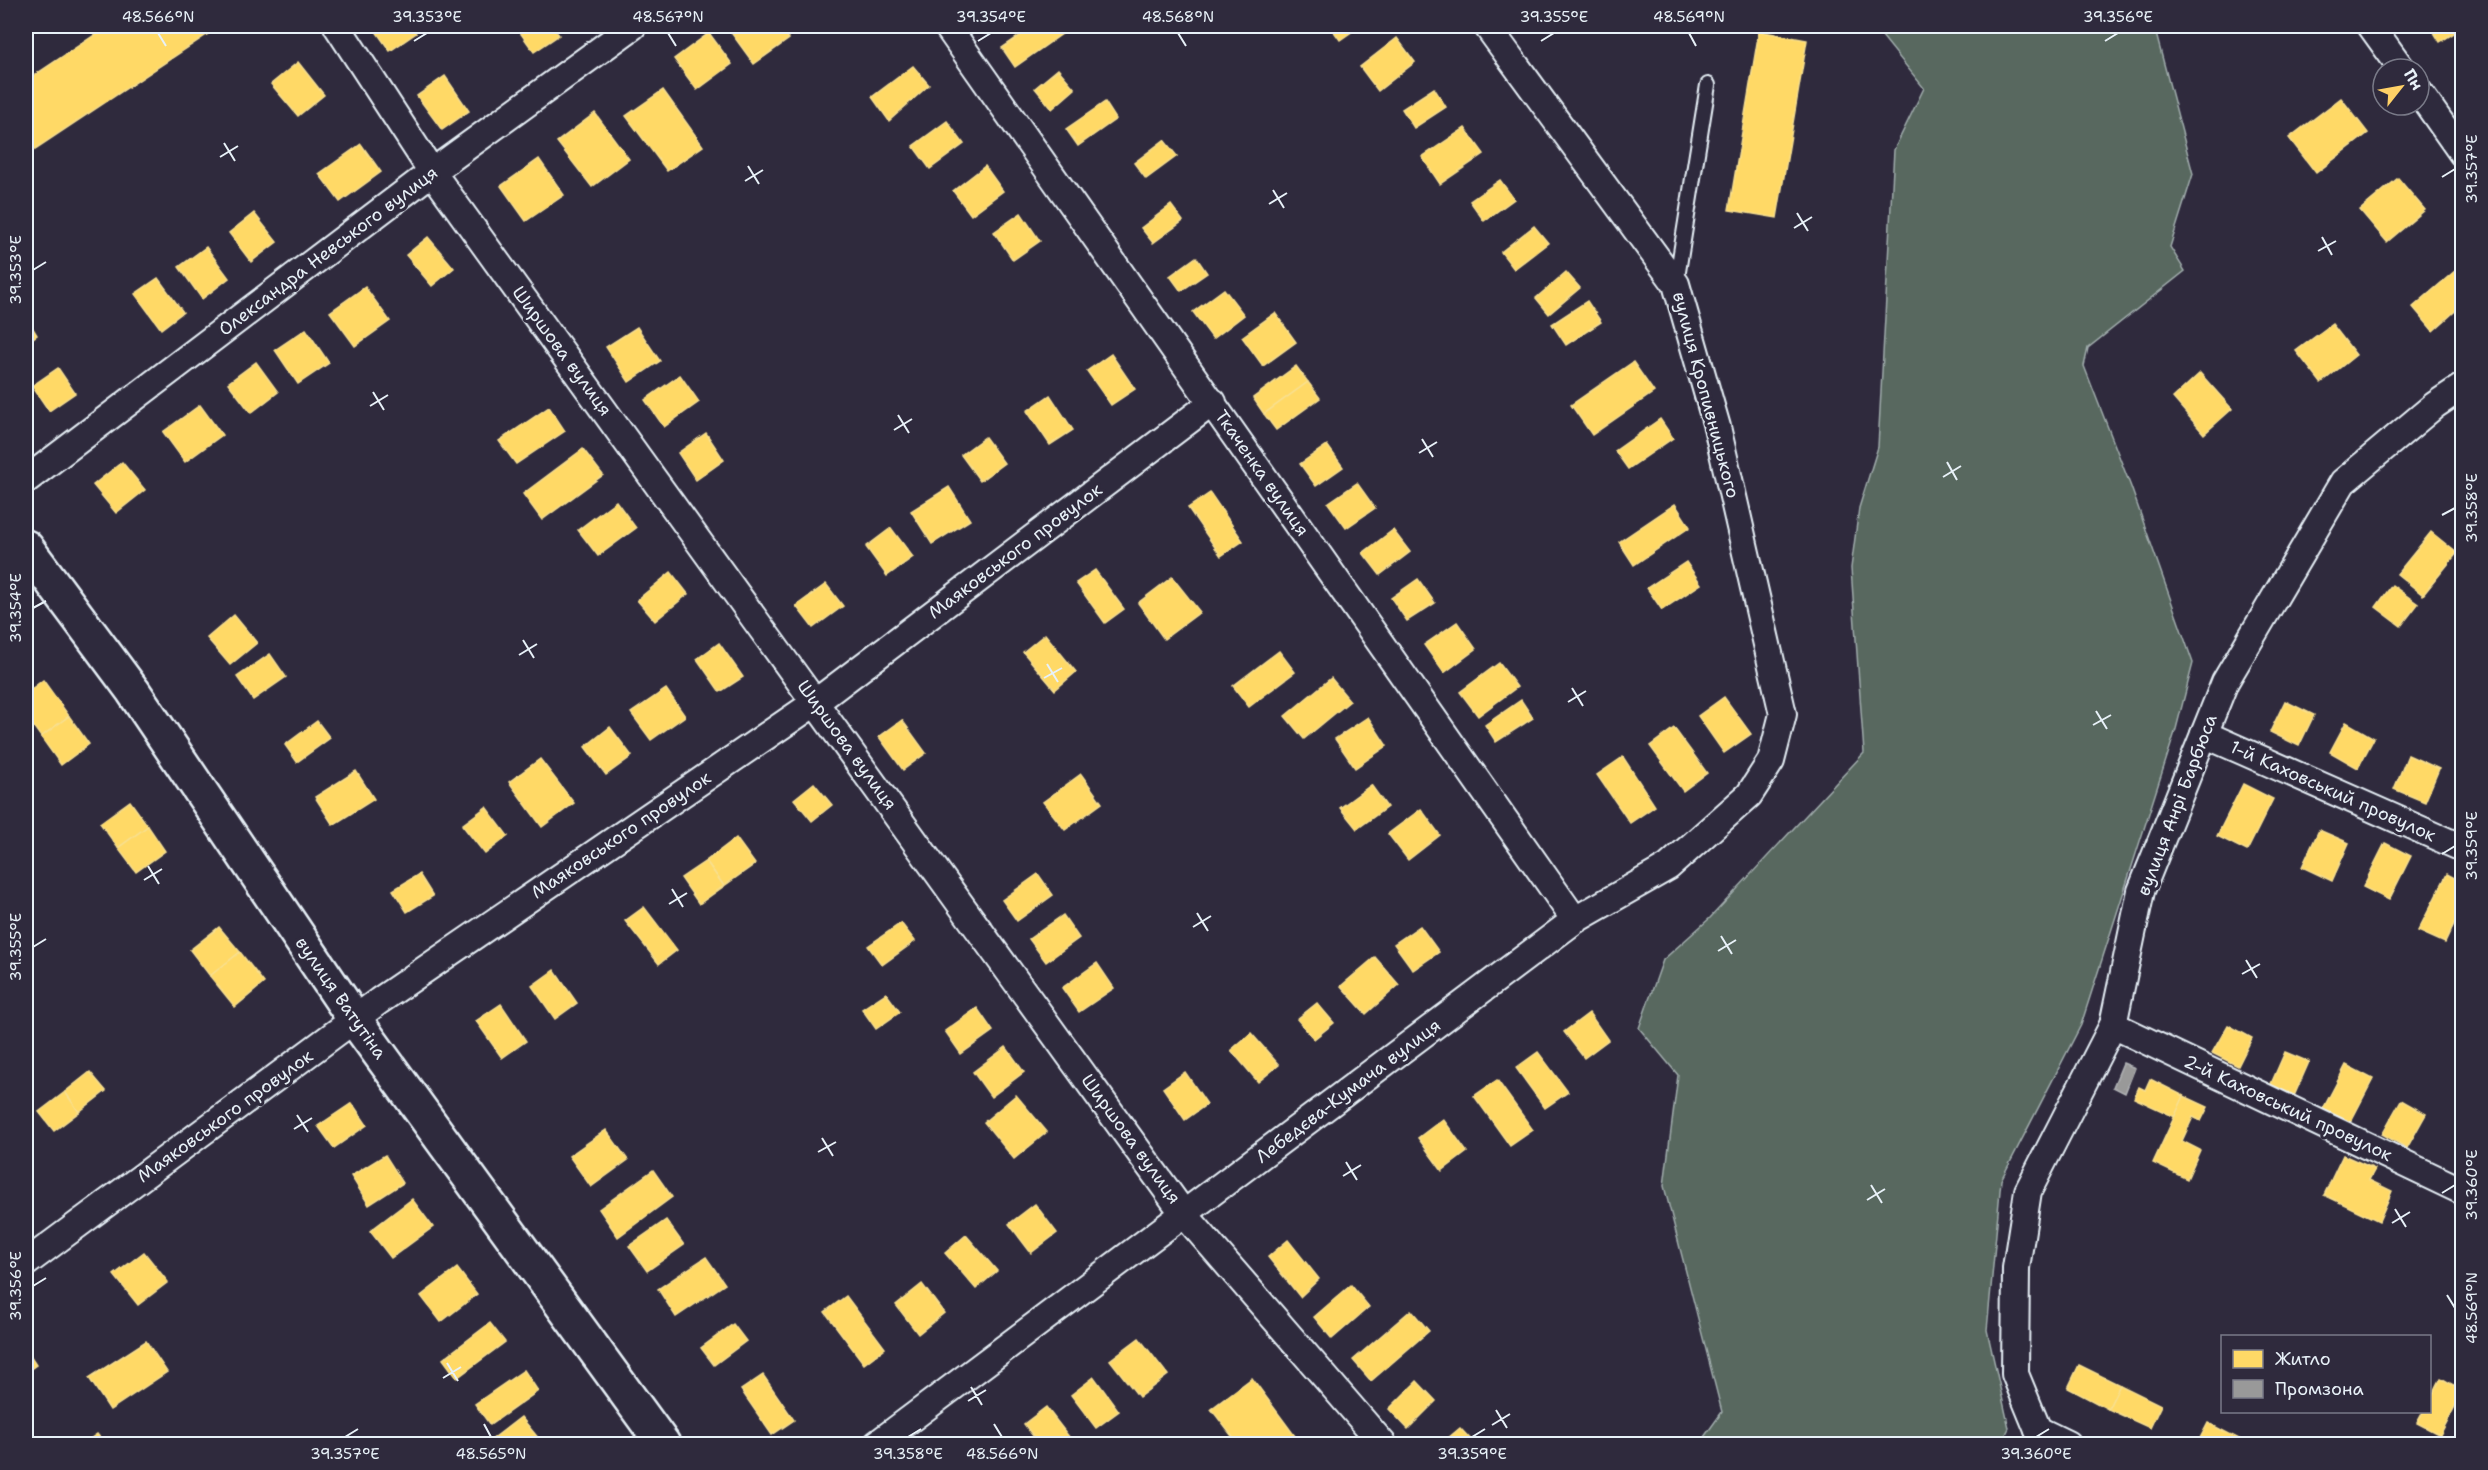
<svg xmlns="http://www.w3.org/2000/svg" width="2488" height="1470" viewBox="0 0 2488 1470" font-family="'Shantell Sans',sans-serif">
<rect width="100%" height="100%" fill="#2f2a3d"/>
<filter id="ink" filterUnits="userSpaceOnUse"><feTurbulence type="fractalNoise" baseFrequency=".0167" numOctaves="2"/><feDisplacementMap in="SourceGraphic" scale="12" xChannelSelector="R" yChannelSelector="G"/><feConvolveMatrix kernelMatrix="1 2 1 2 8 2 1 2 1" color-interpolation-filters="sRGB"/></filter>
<g filter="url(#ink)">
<!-- green -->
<path fill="#58685f" stroke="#a0acac" stroke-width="1.5" d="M1874 26H2154L2193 174 2170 247 2185 271 2088 348 2084 366 2131 487 2193 663 2176 729 2081 1025 2001 1180 1987 1330 2009 1428 2001 1444H1699L1722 1412 1664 1186 1678 1075 1639 1028 1663 960 1710 918 1864 753 1851 568 1859 508 1878 447 1894 150 1924 88Z"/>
<!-- homes -->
<g fill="#ffd966" stroke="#f8e092" stroke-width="1.5">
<path d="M108 26H220L26 155V81Z"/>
<path d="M375 26H410L416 33 390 51 373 27Z"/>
<path d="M526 26H552L559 35 534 52 519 31Z"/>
<path d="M729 26H779L789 39 754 64 727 27Z"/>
<path d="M1034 26H1062L1066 31 1015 67 1002 48Z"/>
<path d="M1330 26H1360L1340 40Z"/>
<path d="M2430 26H2462V28L2440 42Z"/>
<path d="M1759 31 1807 40 1777 218 1729 210Z"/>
<path d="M709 33 732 64 697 90 674 59Z"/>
<path d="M1397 38 1415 62 1378 91 1360 67Z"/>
<path d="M2462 58V72L2456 62Z"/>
<path d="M298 62 324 95 298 116 271 84Z"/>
<path d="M913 66 929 85 889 121 872 97Z"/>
<path d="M1058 69 1075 89 1052 109 1035 88Z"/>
<path d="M445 76 469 111 442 130 417 96Z"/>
<path d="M1434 88 1446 107 1414 128 1402 109Z"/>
<path d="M663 90 703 146 667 171 626 116Z"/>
<path d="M2341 98 2368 133 2316 173 2289 138Z"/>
<path d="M1105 102 1116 119 1078 146 1066 129Z"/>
<path d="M595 113 629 159 592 187 557 142Z"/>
<path d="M947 121 964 144 930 169 913 146Z"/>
<path d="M1465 128 1484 154 1440 184 1422 157Z"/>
<path d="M1164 140 1177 156 1146 179 1134 163Z"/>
<path d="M361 144 381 172 340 202 319 174Z"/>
<path d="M539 159 564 195 526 221 501 186Z"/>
<path d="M985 166 1003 191 971 215 953 191Z"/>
<path d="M2398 178 2425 210 2387 242 2360 210Z"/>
<path d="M1500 180 1514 199 1484 221 1470 201Z"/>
<path d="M1171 205 1183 221 1153 243 1141 228Z"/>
<path d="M254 213 277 242 251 262 229 233Z"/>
<path d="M1021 213 1040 241 1013 260 994 232Z"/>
<path d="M1534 226 1548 243 1514 269 1501 252Z"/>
<path d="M428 237 454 268 432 286 406 255Z"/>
<path d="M206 247 229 278 202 299 179 267Z"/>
<path d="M1196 257 1207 273 1181 291 1170 276Z"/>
<path d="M2456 270 2462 278V305L2433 331 2413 307Z"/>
<path d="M1566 272 1580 288 1549 314 1536 298Z"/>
<path d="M158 278 183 312 161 329 135 294Z"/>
<path d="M365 287 390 321 355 346 330 312Z"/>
<path d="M1224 289 1244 315 1213 339 1193 312Z"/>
<path d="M1587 301 1601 322 1566 345 1552 324Z"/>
<path d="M1275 313 1296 342 1263 366 1242 337Z"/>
<path d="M26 317 37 335 26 343Z"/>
<path d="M2332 324 2356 355 2321 383 2296 351Z"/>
<path d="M637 327 660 361 629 382 606 347Z"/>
<path d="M306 329 329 363 298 384 275 350Z"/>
<path d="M1111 354 1135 389 1111 405 1087 371Z"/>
<path d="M256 362 278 392 251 413 228 383Z"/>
<path d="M1633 362 1654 392 1592 435 1571 405Z"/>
<path d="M1296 366 1308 382 1264 414 1253 398Z"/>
<path d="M58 368 75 393 49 411 32 386Z"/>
<path d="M2200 373 2232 409 2204 434 2173 398Z"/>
<path d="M680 375 699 402 664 427 645 400Z"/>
<path d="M1308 382 1320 398 1276 430 1264 414Z"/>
<path d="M1050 395 1073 430 1050 445 1027 411Z"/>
<path d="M200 405 222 435 185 462 163 432Z"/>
<path d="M549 407 565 431 516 464 499 441Z"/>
<path d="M1660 419 1673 438 1628 469 1615 451Z"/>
<path d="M706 433 724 460 696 480 678 453Z"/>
<path d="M985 437 1004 463 980 481 961 455Z"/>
<path d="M1327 445 1343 467 1316 486 1300 464Z"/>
<path d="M583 449 603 475 542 520 523 494Z"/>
<path d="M122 462 145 490 116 513 93 485Z"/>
<path d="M1357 483 1375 508 1346 528 1328 503Z"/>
<path d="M949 487 970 520 932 544 911 511Z"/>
<path d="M1210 493 1243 541 1221 556 1188 508Z"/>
<path d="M616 501 636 528 598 556 578 530Z"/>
<path d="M1675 504 1690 527 1634 565 1619 542Z"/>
<path d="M891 528 913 557 887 576 866 547Z"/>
<path d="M1393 530 1410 552 1380 575 1363 553Z"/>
<path d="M2431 532 2457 553 2423 595 2397 574Z"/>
<path d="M1686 562 1701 584 1662 610 1647 588Z"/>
<path d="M1095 570 1124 609 1105 623 1076 583Z"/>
<path d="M671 572 688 594 655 621 637 600Z"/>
<path d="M1172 577 1200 612 1164 639 1138 603Z"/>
<path d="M1418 579 1435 603 1407 621 1391 598Z"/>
<path d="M826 584 843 606 813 628 796 606Z"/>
<path d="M2392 585 2418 604 2401 626 2376 607Z"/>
<path d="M234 615 257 643 230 665 207 638Z"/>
<path d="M1457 622 1476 649 1444 673 1424 645Z"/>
<path d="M1045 634 1076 672 1055 690 1023 652Z"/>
<path d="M719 643 743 677 720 692 697 659Z"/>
<path d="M1279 651 1295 672 1249 707 1233 686Z"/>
<path d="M270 654 286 677 253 700 237 677Z"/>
<path d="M1499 663 1517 687 1478 716 1460 692Z"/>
<path d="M1331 678 1350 701 1304 739 1285 716Z"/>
<path d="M43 680 69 716 41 737 26 716V693Z"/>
<path d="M666 689 685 716 651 740 631 713Z"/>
<path d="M1724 697 1751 734 1724 753 1698 716Z"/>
<path d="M1521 700 1533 718 1496 742 1485 725Z"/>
<path d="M2285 701 2314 715 2299 746 2270 732Z"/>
<path d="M69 716 89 744 61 765 41 737Z"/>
<path d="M1368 717 1387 746 1355 768 1335 739Z"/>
<path d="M902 720 926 753 903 770 879 737Z"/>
<path d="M317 721 330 738 297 762 285 745Z"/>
<path d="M2346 722 2374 738 2358 768 2330 752Z"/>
<path d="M610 727 632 756 606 775 585 747Z"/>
<path d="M1674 728 1707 773 1683 791 1650 746Z"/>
<path d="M2408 755 2439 769 2425 802 2394 789Z"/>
<path d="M1623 757 1655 806 1630 823 1597 775Z"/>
<path d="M540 759 574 803 542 827 509 782Z"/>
<path d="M356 771 374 799 333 825 315 797Z"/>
<path d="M1081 774 1102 803 1065 830 1043 802Z"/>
<path d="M814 783 832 805 812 821 794 799Z"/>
<path d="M2243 784 2273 799 2247 851 2217 836Z"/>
<path d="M1371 785 1387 807 1357 829 1340 808Z"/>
<path d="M130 801 148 826 118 848 100 823Z"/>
<path d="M486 807 508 836 485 854 462 825Z"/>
<path d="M1421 809 1440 835 1408 860 1388 834Z"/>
<path d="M148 826 165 851 136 872 118 848Z"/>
<path d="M2319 830 2349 843 2332 881 2302 867Z"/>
<path d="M736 838 755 864 724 886 706 861Z"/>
<path d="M2385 843 2411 856 2389 900 2363 887Z"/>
<path d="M706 861 724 886 699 904 681 878Z"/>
<path d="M419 874 433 896 407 912 393 890Z"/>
<path d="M1038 874 1053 895 1017 921 1002 900Z"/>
<path d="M2447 874 2462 882V907L2445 943 2418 931Z"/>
<path d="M644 907 677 950 659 964 625 921Z"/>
<path d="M1063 915 1079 938 1046 962 1029 939Z"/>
<path d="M901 923 915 941 882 965 868 946Z"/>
<path d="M1420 926 1439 952 1413 970 1394 944Z"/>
<path d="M219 927 240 952 210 976 190 950Z"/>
<path d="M240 952 264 983 235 1007 210 976Z"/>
<path d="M1375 957 1399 985 1366 1014 1341 986Z"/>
<path d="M1097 963 1114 988 1079 1012 1062 988Z"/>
<path d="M554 970 577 1003 555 1019 532 986Z"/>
<path d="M886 993 900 1012 876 1029 862 1009Z"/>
<path d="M1317 1003 1334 1023 1314 1039 1297 1019Z"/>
<path d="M501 1004 526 1041 502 1058 476 1021Z"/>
<path d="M977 1008 993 1031 961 1054 945 1031Z"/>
<path d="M1589 1013 1608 1040 1584 1058 1564 1032Z"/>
<path d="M2228 1025 2252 1038 2238 1066 2212 1053Z"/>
<path d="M1251 1033 1279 1065 1258 1082 1231 1050Z"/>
<path d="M1006 1047 1024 1072 991 1097 973 1072Z"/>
<path d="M1538 1052 1568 1092 1545 1108 1516 1068Z"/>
<path d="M2285 1052 2309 1062 2294 1096 2270 1086Z"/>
<path d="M2346 1065 2373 1079 2350 1123 2323 1109Z"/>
<path d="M90 1072 106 1091 79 1112 65 1092Z"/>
<path d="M1185 1072 1207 1104 1185 1120 1163 1088Z"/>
<path d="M2150 1079 2184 1096 2175 1117 2134 1098 2139 1087 2145 1090Z"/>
<path d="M1497 1080 1533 1130 1510 1146 1474 1096Z"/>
<path d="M65 1092 79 1112 54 1131 39 1112Z"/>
<path d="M1016 1095 1047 1132 1014 1159 984 1122Z"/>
<path d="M2184 1096 2208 1107 2201 1121 2193 1117 2182 1141 2200 1150 2187 1179 2153 1163Z"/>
<path d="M2401 1100 2426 1114 2407 1148 2382 1134Z"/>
<path d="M352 1103 367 1125 334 1148 318 1126Z"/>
<path d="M1443 1119 1467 1152 1442 1171 1418 1138Z"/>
<path d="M606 1130 628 1160 591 1187 569 1156Z"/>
<path d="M385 1155 403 1183 369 1205 351 1176Z"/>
<path d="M2343 1155 2375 1169 2369 1180 2392 1191 2379 1221 2324 1195Z"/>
<path d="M653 1170 672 1197 618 1237 599 1209Z"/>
<path d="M412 1199 433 1227 391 1258 370 1231Z"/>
<path d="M1035 1204 1057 1233 1031 1253 1009 1224Z"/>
<path d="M666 1220 684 1245 647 1271 629 1246Z"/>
<path d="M966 1235 997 1271 976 1289 945 1253Z"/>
<path d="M1288 1240 1319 1279 1300 1297 1268 1257Z"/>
<path d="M144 1252 168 1282 138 1305 114 1275Z"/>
<path d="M706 1257 725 1284 676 1317 658 1289Z"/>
<path d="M457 1268 477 1294 441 1322 421 1296Z"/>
<path d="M922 1284 944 1313 918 1334 896 1305Z"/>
<path d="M1351 1285 1369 1307 1332 1339 1314 1317Z"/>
<path d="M846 1296 885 1348 864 1364 825 1312Z"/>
<path d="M1411 1310 1429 1331 1371 1381 1353 1360Z"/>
<path d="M490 1323 505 1342 457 1378 443 1359Z"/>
<path d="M733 1324 746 1341 714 1365 701 1348Z"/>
<path d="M1139 1338 1168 1375 1139 1397 1110 1360Z"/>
<path d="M146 1341 167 1372 110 1410 89 1378Z"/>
<path d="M26 1350 36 1365 26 1372Z"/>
<path d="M2079 1365 2120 1385 2108 1409 2068 1388Z"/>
<path d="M524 1370 538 1391 490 1425 475 1404Z"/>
<path d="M763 1375 794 1420 772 1435 741 1390Z"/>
<path d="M1094 1377 1119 1411 1096 1428 1071 1395Z"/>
<path d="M1252 1378 1295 1436 1283 1444H1238L1211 1409Z"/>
<path d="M2441 1378 2462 1390V1393L2440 1435 2417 1423 2423 1412H2430V1400Z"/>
<path d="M1417 1381 1436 1401 1408 1429 1389 1409Z"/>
<path d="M2120 1385 2161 1405 2150 1428 2108 1409Z"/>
<path d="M1046 1407 1073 1442 1070 1444H1039L1024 1424Z"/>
<path d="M521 1417 540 1440 534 1444H486Z"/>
<path d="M2208 1423 2241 1440 2238 1444H2197Z"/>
<path d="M1460 1428 1475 1444H1441Z"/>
<path d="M97 1434 105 1444H83Z"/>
</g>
<!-- industry -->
<path fill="#999" stroke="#b1b3b6" stroke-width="1.5" d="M2123 1063 2135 1068 2125 1093 2113 1087Z"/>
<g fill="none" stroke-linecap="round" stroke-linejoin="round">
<!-- lane casing -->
<g stroke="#e8f1f8" stroke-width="18">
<path id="lane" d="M1676 284 1708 85"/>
</g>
<!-- street casing -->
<g stroke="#e8f1f8" stroke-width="30">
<g id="street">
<path d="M337 26 432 172 1184 1214 1383 1444"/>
<path d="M947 26 1575 920"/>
<path d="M2371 26 2402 69"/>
<path d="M2419 92 2462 153"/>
<path d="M26 480 432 172 633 26"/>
<path d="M2204 734 2462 848"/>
<path d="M2113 1025 2462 1191"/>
<path d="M26 1263 379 1001 816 702 1213 402"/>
<path d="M2038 1430 2015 1374 2016 1268 2028 1191 2113 1025 2141 891 2225 682 2343 482 2435 405 2462 387"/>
<path d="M2038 1430 2067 1444"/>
<path d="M877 1444 1575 920 1668 867 1749 795 1771 761 1783 714 1717 427 1676 284 1487 26"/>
</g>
</g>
<!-- secondary casing -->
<g stroke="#e8f1f8" stroke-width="38">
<path id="secondary" d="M26 547 133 691 355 1020 663 1444"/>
</g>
<!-- lane -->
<use href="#lane" stroke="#2f2a3d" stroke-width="14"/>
<!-- street -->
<use href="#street" stroke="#2f2a3d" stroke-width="26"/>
<!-- secondary -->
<use href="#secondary" stroke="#2f2a3d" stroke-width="33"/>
</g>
</g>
<!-- ticks -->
<path fill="none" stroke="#e8f1f8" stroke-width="2" d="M158 33 166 46M668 33 676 46M1178 33 1186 46M1689 33 1696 46M414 41 427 33M978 41 991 33M1541 41 1554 33M2105 41 2118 33M224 143 235 161M220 157 238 146M748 166 759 184M2442 177 2455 169M745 181 763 170M1273 190 1284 208M1269 204 1287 193M1797 213 1808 231M1794 228 1812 217M2322 237 2332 255M2318 251 2336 241M33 270 46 262M373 392 384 410M370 406 388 395M898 415 909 433M894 430 912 419M1422 439 1433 457M1419 453 1437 442M1947 462 1957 480M1943 477 1961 466M2442 515 2455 508M33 608 46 601M523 640 534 658M519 655 537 644M1047 664 1058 682M1044 678 1062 668M1572 688 1583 706M1568 702 1586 691M2096 711 2107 729M2093 725 2111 715M2442 854 2455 846M148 866 159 884M144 880 162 869M672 889 683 907M669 904 687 893M1197 913 1208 931M1193 927 1211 916M1721 936 1732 954M33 947 46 939M1718 951 1736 940M2246 960 2257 978M2242 974 2260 964M297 1115 308 1132M294 1129 312 1118M822 1138 833 1156M818 1152 836 1142M1346 1162 1357 1180M1343 1176 1361 1165M1871 1185 1882 1203M2442 1193 2455 1185M1867 1200 1885 1189M2395 1209 2406 1227M2392 1223 2410 1212M33 1286 46 1278M2447 1295 2455 1308M447 1363 458 1381M443 1378 461 1367M971 1387 982 1405M968 1401 986 1390M1496 1410 1507 1428M484 1424 491 1437M994 1424 1002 1437M1492 1425 1510 1414M345 1437 358 1429M908 1437 921 1429M1472 1437 1485 1429M2036 1437 2049 1429"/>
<g text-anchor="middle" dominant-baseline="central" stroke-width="6" stroke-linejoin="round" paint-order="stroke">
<!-- street labels -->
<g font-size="18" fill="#e8f1f8" stroke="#2f2a3d">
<text transform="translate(328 251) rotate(-37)">Олександра Невського вулиця</text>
<text transform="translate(562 351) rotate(54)">Ширшова вулиця</text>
<text transform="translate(1706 395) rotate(75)">вулиця Кропивницького</text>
<text transform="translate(1262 473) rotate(55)">Ткаченка вулиця</text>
<text transform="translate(1015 551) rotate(-37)">Маяковського провулок</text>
<text transform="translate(847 745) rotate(54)">Ширшова вулиця</text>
<text transform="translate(2333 791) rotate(24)">1-й Каховський провулок</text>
<text transform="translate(2177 805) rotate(-69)">вулиця Анрі Барбюса</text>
<text transform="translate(621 835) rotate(-34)">Маяковського провулок</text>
<text transform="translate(341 998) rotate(55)">вулиця Ватутіна</text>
<text transform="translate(1348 1091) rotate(-37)">Лебедєва-Кумача вулиця</text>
<text transform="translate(2288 1108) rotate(25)">2-й Каховський провулок</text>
<text transform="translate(225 1116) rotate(-36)">Маяковського провулок</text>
<text transform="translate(1131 1139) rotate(54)">Ширшова вулиця</text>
</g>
</g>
<!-- margin -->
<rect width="2488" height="1470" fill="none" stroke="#2f2a3d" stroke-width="66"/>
<!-- legend -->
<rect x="2221" y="1335" width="210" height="78" fill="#2f2a3d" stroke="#797a88" stroke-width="1.5"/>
<rect x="2233" y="1350" width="30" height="18" fill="#ffd966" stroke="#797a88" stroke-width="1.5"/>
<text x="2275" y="1365" font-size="18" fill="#e8f1f8">Житло</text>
<rect x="2233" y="1380" width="30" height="18" fill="#999999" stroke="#797a88" stroke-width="1.5"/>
<text x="2275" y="1395" font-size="18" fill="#e8f1f8">Промзона</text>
<!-- north arrow -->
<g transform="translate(2401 87) rotate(59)"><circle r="28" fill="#2f2a3d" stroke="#797a88" stroke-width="1.5"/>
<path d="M0-4.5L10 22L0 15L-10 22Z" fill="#ffd166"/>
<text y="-9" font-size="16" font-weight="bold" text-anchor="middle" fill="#e8f1f8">Пн</text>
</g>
<rect x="33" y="33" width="2422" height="1404" fill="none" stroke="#e8f1f8" stroke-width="2"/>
<g font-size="15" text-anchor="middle" fill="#e8f1f8">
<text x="158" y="22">48.566°N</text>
<text x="427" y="22">39.353°E</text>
<text x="668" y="22">48.567°N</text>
<text x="991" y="22">39.354°E</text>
<text x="1178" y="22">48.568°N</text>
<text x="1554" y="22">39.355°E</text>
<text x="1689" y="22">48.569°N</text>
<text x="2118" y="22">39.356°E</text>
<text transform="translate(2472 169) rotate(-90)" y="5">39.357°E</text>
<text transform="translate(16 270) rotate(-90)" y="5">39.353°E</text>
<text transform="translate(2472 508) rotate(-90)" y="5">39.358°E</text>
<text transform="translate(16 608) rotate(-90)" y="5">39.354°E</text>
<text transform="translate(2472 846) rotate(-90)" y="5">39.359°E</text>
<text transform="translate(16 947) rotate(-90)" y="5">39.355°E</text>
<text transform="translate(2472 1185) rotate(-90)" y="5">39.360°E</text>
<text transform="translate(16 1286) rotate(-90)" y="5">39.356°E</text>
<text transform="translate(2472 1308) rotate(-90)" y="5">48.569°N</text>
<text x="345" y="1459">39.357°E</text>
<text x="491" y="1459">48.565°N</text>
<text x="908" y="1459">39.358°E</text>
<text x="1002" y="1459">48.566°N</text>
<text x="1472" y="1459">39.359°E</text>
<text x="2036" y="1459">39.360°E</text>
</g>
</svg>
